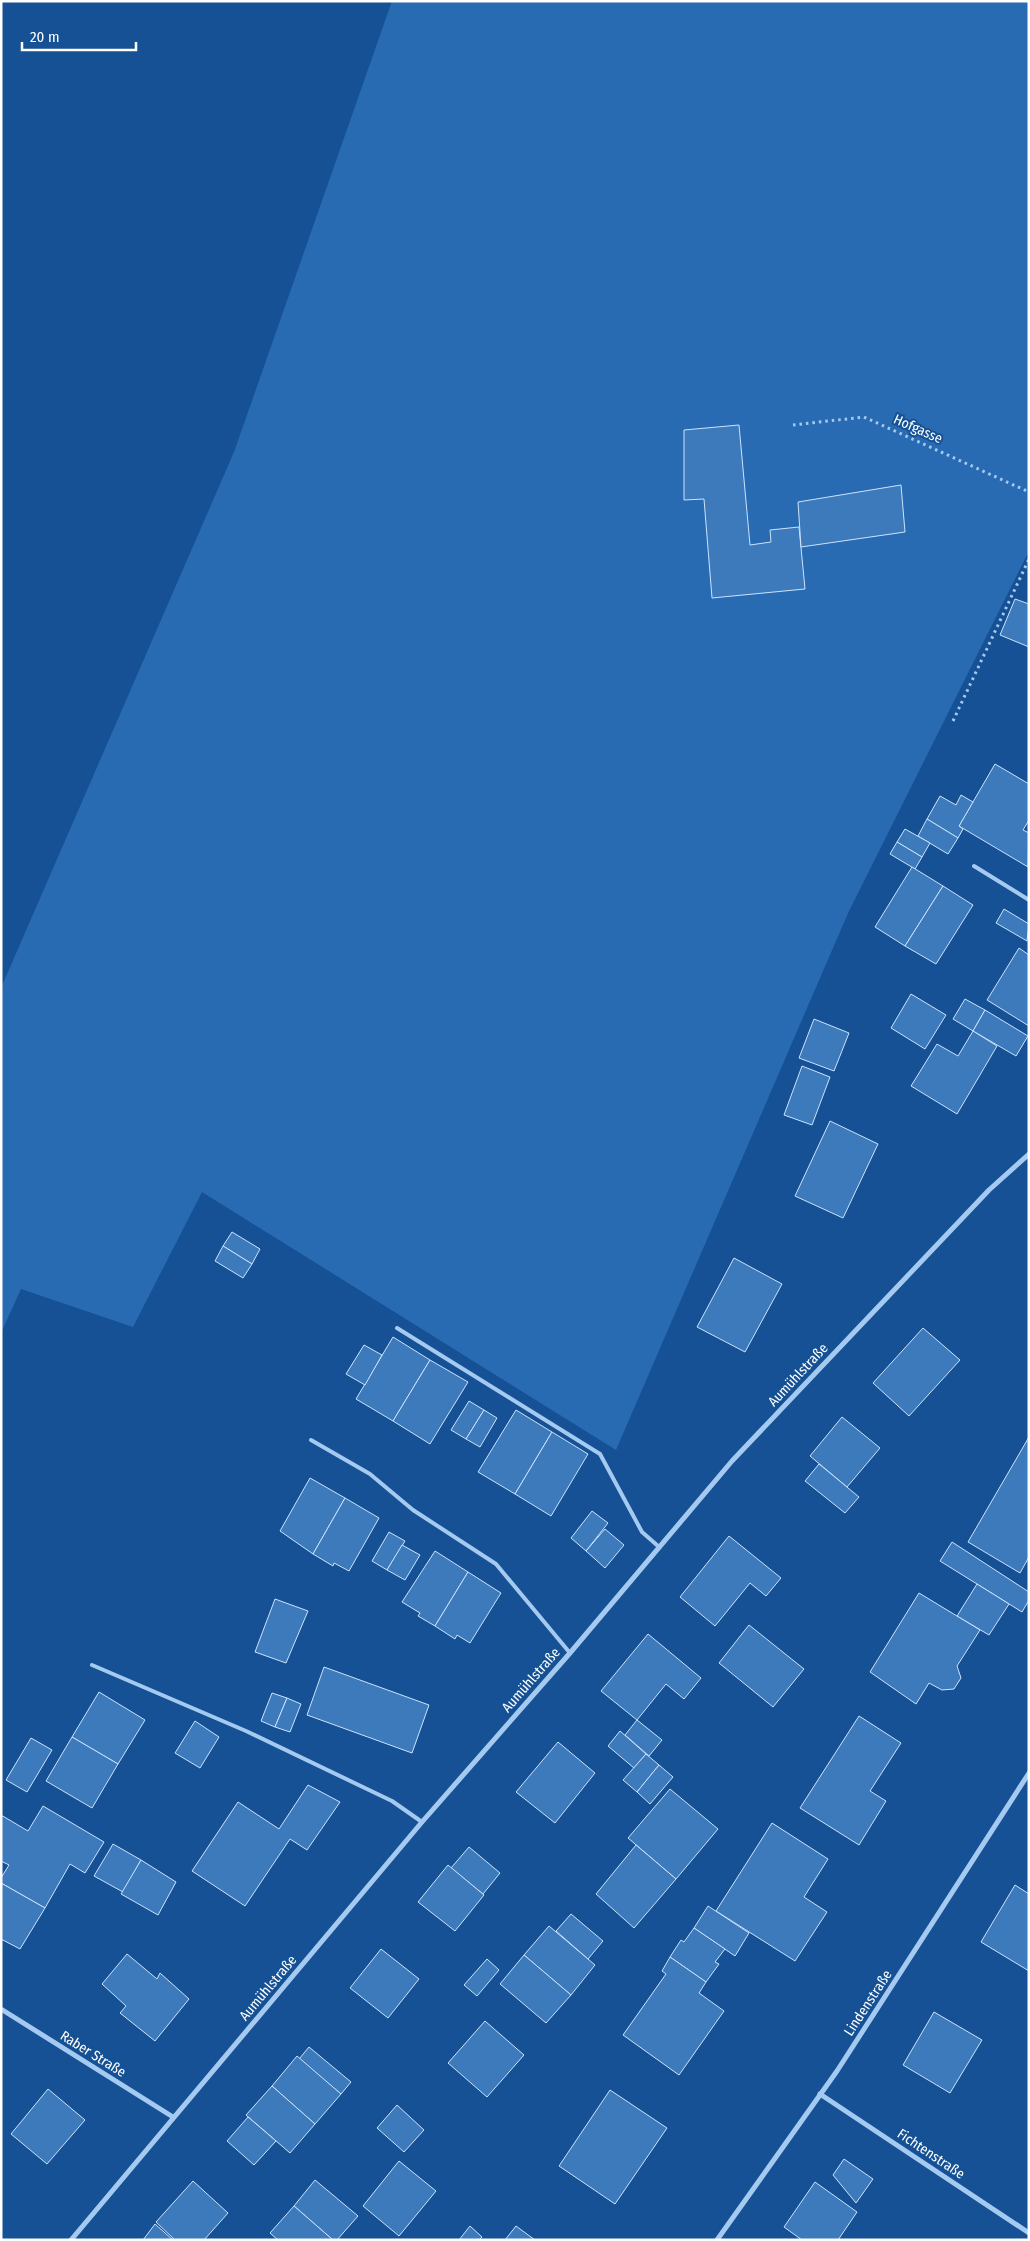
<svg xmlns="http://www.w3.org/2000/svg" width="1030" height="2241" viewBox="0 0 1030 2241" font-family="'Fira Sans Condensed',sans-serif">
<rect width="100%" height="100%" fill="#155194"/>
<!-- green -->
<path fill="#286bb3" d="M392 1H1029V551L849 911 616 1450 202 1192 133 1327 21 1289 1 1333V988L234 452Z"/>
<!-- building -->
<g fill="#3d7abc" stroke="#cce3fc">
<path d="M739 425 750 545 771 542 770 530 799 527 805 589 712 598 704 499 684 500V430Z"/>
<path d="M901 485 905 532 801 547 798 502Z"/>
<path d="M1015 599 1029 604V647L1000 635Z"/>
<path d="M995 764 1029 784V820L1023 830 1029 833 1028 867 959 826Z"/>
<path d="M961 795 973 802 959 826 963 829 958 838 927 819 940 796 956 805Z"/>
<path d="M927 819 958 838 948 854 918 836Z"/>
<path d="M905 829 930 843 922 857 897 842Z"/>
<path d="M897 842 922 857 915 869 890 854Z"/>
<path d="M912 867 943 886 905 946 875 927Z"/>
<path d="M943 886 973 905 936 964 905 946Z"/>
<path d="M1004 909 1029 924 1027 941 996 923Z"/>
<path d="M1019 948 1029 955V1026L987 1000Z"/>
<path d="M911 994 946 1015 925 1049 891 1028Z"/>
<path d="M965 999 985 1010 973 1031 953 1019Z"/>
<path d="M985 1010 1028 1036 1016 1056 973 1031Z"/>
<path d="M814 1019 849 1033 834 1071 799 1058Z"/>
<path d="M973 1031 997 1046 957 1114 911 1086 937 1044 958 1056Z"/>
<path d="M802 1066 830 1077 812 1125 784 1115Z"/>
<path d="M830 1121 878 1144 843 1218 795 1196Z"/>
<path d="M232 1232 260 1249 252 1264 223 1246Z"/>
<path d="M223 1246 252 1264 243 1278 215 1261Z"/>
<path d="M734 1258 782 1284 745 1352 697 1327Z"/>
<path d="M923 1328 960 1360 909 1416 873 1383Z"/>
<path d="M393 1337 430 1360 393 1421 356 1399Z"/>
<path d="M364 1345 382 1355 365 1385 346 1374Z"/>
<path d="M430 1360 468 1382 430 1444 393 1421Z"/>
<path d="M469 1401 484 1410 466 1439 451 1430Z"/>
<path d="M484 1410 497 1418 480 1447 466 1439Z"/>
<path d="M516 1410 552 1432 515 1494 478 1472Z"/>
<path d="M842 1417 880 1448 847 1487 810 1456Z"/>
<path d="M552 1432 588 1454 551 1516 515 1494Z"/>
<path d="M1029 1437V1557L1020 1573 968 1542Z"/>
<path d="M819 1464 859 1497 845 1513 805 1481Z"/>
<path d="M310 1478 345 1498 313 1554 280 1531Z"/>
<path d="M345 1498 379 1518 349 1571 334 1563 333 1566 313 1554Z"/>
<path d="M592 1511 608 1523 586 1551 571 1538Z"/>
<path d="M605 1529 624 1545 605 1568 586 1551Z"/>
<path d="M389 1532 405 1541 387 1570 372 1561Z"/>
<path d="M729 1536 781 1578 766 1596 750 1583 715 1626 680 1597Z"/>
<path d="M952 1542 1029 1592V1600L1022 1612 940 1561Z"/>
<path d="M402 1545 420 1555 405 1580 387 1570Z"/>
<path d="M435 1551 468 1572 435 1626 418 1616 420 1613 402 1602Z"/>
<path d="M468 1572 501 1593 470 1643 457 1635 455 1639 435 1626Z"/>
<path d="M977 1584 1009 1604 989 1635 957 1616Z"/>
<path d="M919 1593 980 1630 957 1666 961 1678 954 1689 942 1690 929 1683 916 1704 870 1672Z"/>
<path d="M275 1599 308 1611 286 1663 255 1652Z"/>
<path d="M749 1625 804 1669 773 1707 719 1663Z"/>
<path d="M648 1634 701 1678 684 1699 666 1684 637 1720 601 1691Z"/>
<path d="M324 1667 429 1705 412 1753 307 1715Z"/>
<path d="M99 1692 145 1720 118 1764 72 1737Z"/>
<path d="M272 1693 287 1698 275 1727 261 1721Z"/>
<path d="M287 1698 301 1704 290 1732 275 1727Z"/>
<path d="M859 1716 901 1743 870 1791 886 1801 859 1845 800 1808Z"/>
<path d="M637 1720 662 1740 649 1756 625 1735Z"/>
<path d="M195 1721 219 1737 200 1768 175 1753Z"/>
<path d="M620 1731 646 1754 634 1768 608 1746Z"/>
<path d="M72 1737 118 1764 92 1808 46 1781Z"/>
<path d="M31 1738 52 1750 27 1792 6 1780Z"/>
<path d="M558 1742 595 1773 555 1823 516 1792Z"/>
<path d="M646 1754 659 1765 637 1792 623 1780Z"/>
<path d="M659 1765 673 1777 650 1804 637 1792Z"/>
<path d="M308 1785 340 1802 307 1850 290 1839 245 1906 192 1871 238 1802 279 1829Z"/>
<path d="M670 1789 718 1829 676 1879 628 1838Z"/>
<path d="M43 1806 104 1842 85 1873 70 1864 45 1908 1 1883V1878L9 1865 1 1861V1815L28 1831Z"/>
<path d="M772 1823 828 1859 804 1897 827 1912 795 1961 716 1911Z"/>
<path d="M113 1844 141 1860 123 1892 94 1876Z"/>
<path d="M636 1845 676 1879 634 1928 596 1894Z"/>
<path d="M469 1847 500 1873 483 1894 451 1868Z"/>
<path d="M141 1860 176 1882 158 1915 121 1894Z"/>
<path d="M448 1865 484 1895 455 1931 418 1902Z"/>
<path d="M1 1883 45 1908 20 1949 1 1939Z"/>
<path d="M1015 1885 1029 1894V1971L981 1942Z"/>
<path d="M708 1906 749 1933 735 1956 694 1928Z"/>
<path d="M571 1914 603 1941 588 1959 556 1931Z"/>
<path d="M549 1926 595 1965 571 1995 524 1955Z"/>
<path d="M694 1928 725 1949 715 1962 719 1964 706 1982 670 1957 681 1940 684 1942Z"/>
<path d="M381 1949 419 1979 388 2018 350 1988Z"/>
<path d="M127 1954 157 1979 160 1973 189 1999 155 2041 120 2013 126 2006 102 1984Z"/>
<path d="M524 1955 571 1995 546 2023 500 1984Z"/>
<path d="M670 1957 706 1982 699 1993 724 2011 679 2075 623 2035 666 1974 662 1971Z"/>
<path d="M487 1959 499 1970 477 1996 464 1985Z"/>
<path d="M934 2012 982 2040 950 2093 903 2065Z"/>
<path d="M485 2021 524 2055 487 2097 448 2063Z"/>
<path d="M309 2047 351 2082 341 2094 299 2059Z"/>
<path d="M297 2056 341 2094 315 2124 272 2086Z"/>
<path d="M272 2086 315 2124 290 2153 246 2115Z"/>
<path d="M48 2089 85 2120 47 2164 11 2134Z"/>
<path d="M610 2090 667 2128 615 2204 559 2166Z"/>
<path d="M397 2105 424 2130 404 2152 377 2128Z"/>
<path d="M248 2117 276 2141 254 2165 227 2141Z"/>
<path d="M844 2159 873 2179 856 2203 833 2175Z"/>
<path d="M399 2161 436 2191 399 2236 363 2206Z"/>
<path d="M315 2180 358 2216 337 2240H333L294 2206Z"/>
<path d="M193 2181 228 2213 204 2240H175L156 2222Z"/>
<path d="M815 2182 857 2212 838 2240H802L784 2227Z"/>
<path d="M294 2206 333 2240H278L270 2233Z"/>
<path d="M155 2224 173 2240H143Z"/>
<path d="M470 2226 482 2237 479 2240H459Z"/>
<path d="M516 2226 535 2240H505Z"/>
</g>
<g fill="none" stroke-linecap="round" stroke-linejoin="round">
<!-- path -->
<g stroke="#a5caf1" stroke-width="3" stroke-dasharray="2.5 4" stroke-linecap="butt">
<path d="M793 425 864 417 1029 492"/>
<path d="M953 721 1029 559"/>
</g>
<!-- service -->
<g stroke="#a5caf1" stroke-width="4">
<path d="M974 866 1029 900"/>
<path d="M397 1328 600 1454 642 1532 658 1546"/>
<path d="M311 1440 370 1474 413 1510 496 1564 570 1653"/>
<path d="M92 1665 246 1731 392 1801 422 1822"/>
</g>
<!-- minor -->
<g stroke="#a5caf1" stroke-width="5">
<path d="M1 2009 173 2117"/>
<path d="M820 2094 1029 2233"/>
<path d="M71 2240 422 1822 570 1653 732 1461 989 1190 1029 1154"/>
<path d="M717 2240 837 2071 1029 1773"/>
</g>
</g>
<g text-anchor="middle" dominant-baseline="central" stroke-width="4" stroke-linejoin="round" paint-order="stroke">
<!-- street labels -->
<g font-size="14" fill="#fff" stroke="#155194">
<text transform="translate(918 429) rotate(24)">Hofgasse</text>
<text transform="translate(798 1375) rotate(-47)">Aumühlstraße</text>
<text transform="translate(531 1680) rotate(-49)">Aumühlstraße</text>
<text transform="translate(268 1988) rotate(-50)">Aumühlstraße</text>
<text transform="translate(868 2003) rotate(-57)">Lindenstraße</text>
<text transform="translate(93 2054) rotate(32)">Raber Straße</text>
<text transform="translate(931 2154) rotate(34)">Fichtenstraße</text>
</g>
</g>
<!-- border -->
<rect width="1030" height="2241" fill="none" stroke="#ffffff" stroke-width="5"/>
<!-- scale -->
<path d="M22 42v8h114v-8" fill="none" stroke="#ffffff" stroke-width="2.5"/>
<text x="30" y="42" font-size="15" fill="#ffffff" stroke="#155194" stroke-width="4" paint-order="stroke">20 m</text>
</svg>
